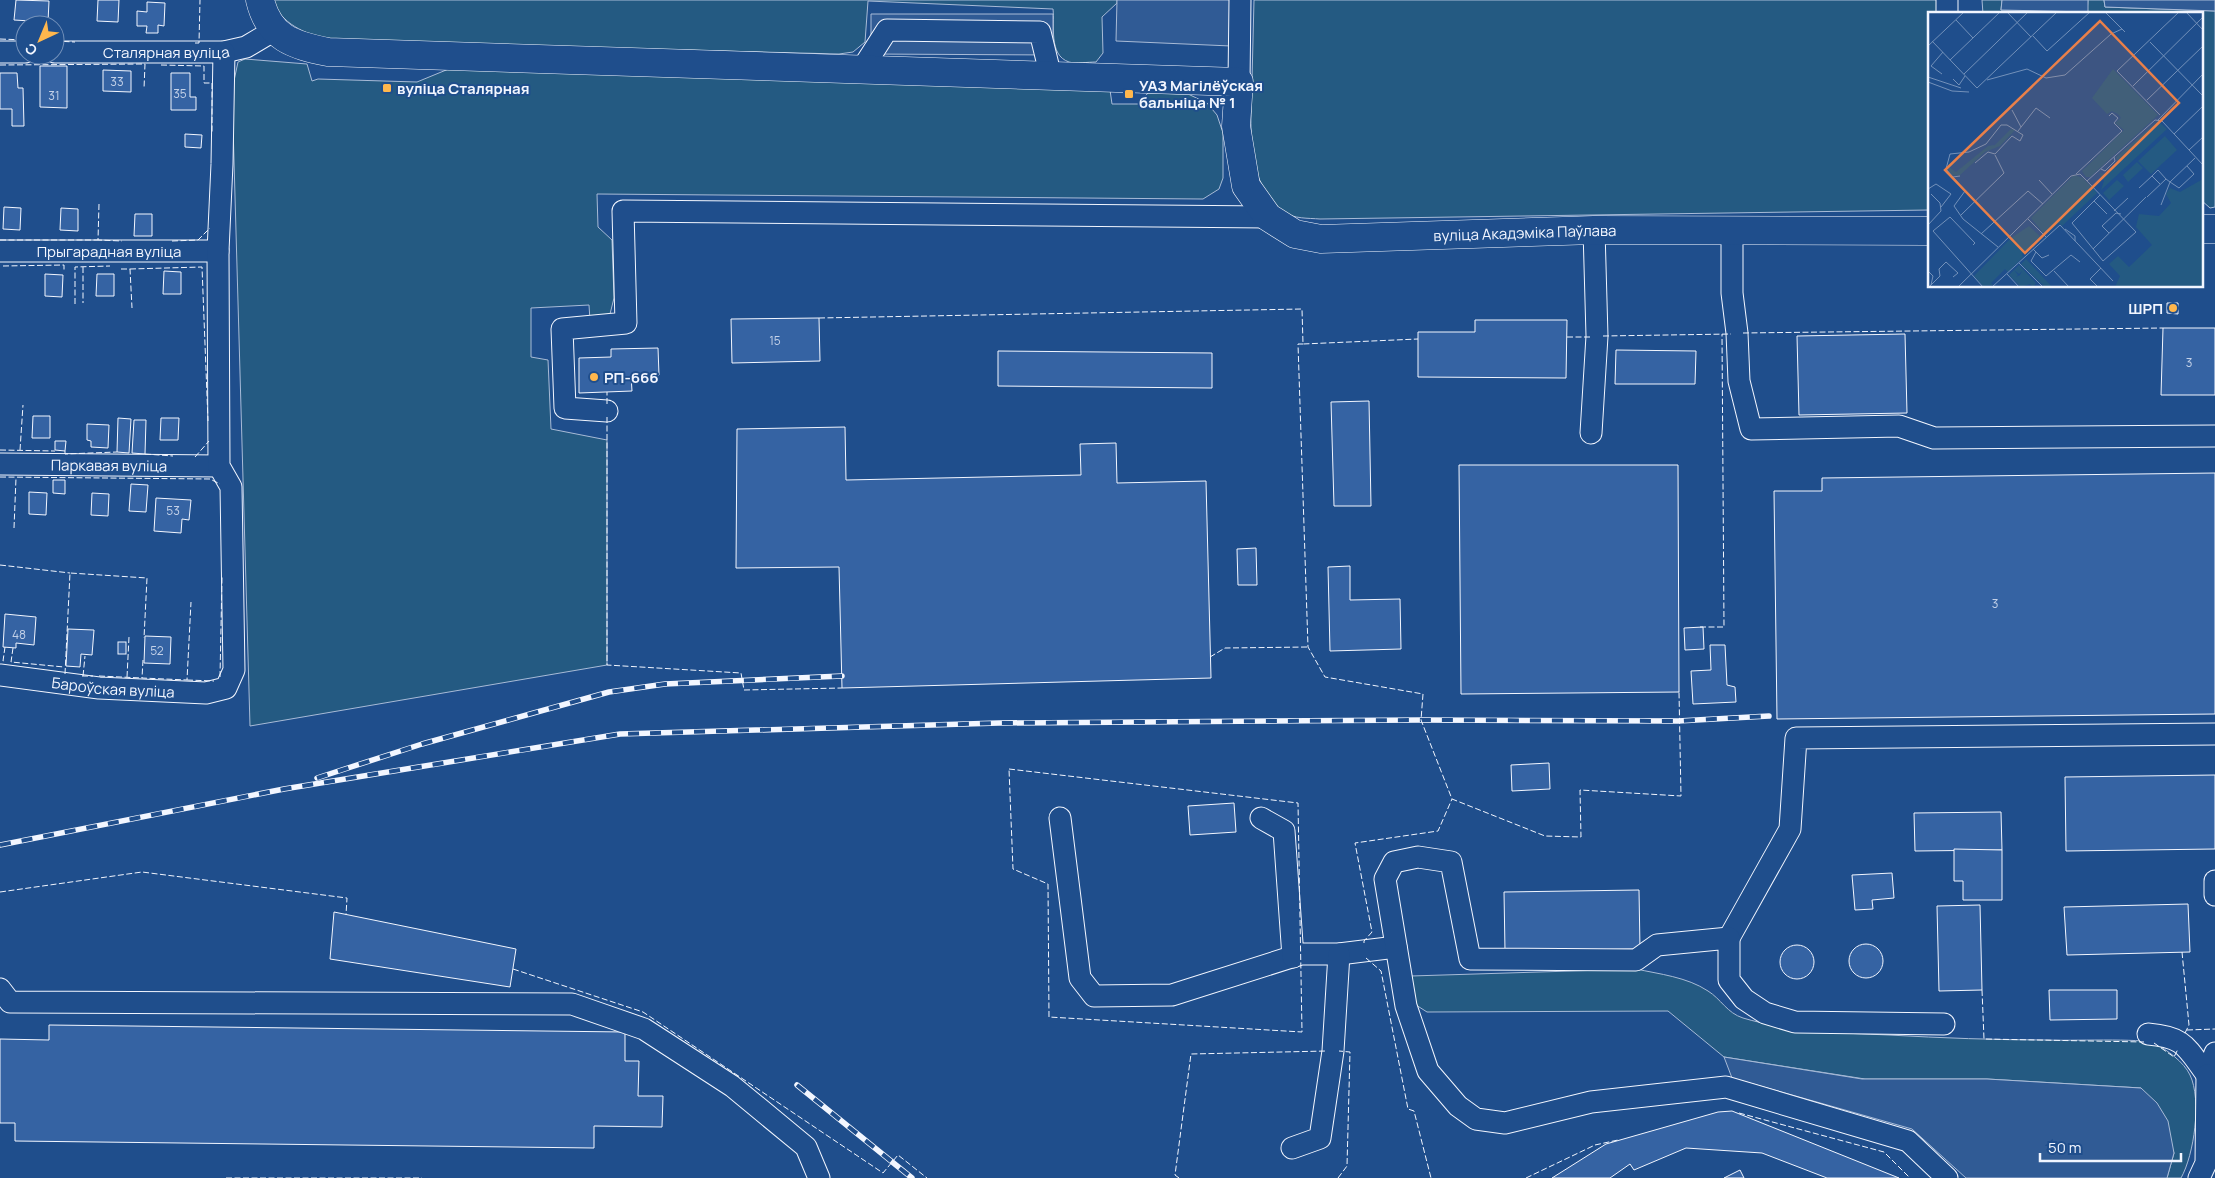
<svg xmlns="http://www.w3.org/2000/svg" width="2215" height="1178" viewBox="0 0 2215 1178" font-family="Manrope,sans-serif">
<rect width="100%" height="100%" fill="#1f4e8c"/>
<!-- green -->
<g fill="#245a82" stroke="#a8bbd7">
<path d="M273 0H1117V3L1102 17 1103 53 1096 62C1088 62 1076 64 1069 62 1048 55 1055 25 1053 9L868 1 865 42 853 52 839 54 327 41C305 32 281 25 273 0Z"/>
<path d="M1254 0H1938V14H1929V210L1320 219C1308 218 1294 219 1284 212 1244 184 1251 122 1252 80 1253 53 1253 27 1254 0Z"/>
<path d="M1982 0H2002L2001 10 2087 12 2088 0H2104L2105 7 2215 11V207L2210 208 2201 200V14H1983Z"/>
<path d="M245 59 307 64 312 81 318 79 417 82 451 68 1110 90 1112 104H1138L1148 93 1188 94 1207 103 1217 115 1223 133V178L1219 189 1203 199 597 194 598 227 612 240 614 298 610 314 590 321 589 305 531 308V357L548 360 551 429 607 440V665L250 726 232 90 238 62Z"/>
<path d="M1636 969C1659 974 1687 977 1708 991 1721 999 1727 1013 1743 1018 1790 1032 1841 1033 1889 1035 1942 1038 1995 1040 2048 1040 2065 1041 2144 1038 2154 1043 2167 1050 2184 1062 2190 1075 2202 1100 2194 1155 2181 1178H2167L2174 1153 2141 1088 1987 1079H1865L1724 1057 1668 1011 1427 1012 1416 1005 1411 976Z"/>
</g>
<!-- parking -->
<g fill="#305b95" stroke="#a8bbd7">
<path d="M1117 0H1233L1231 46 1116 41Z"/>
<path d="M2002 0H2088V12L2001 10Z"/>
<path d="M2104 0H2215V11L2105 7Z"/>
<path d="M871 14H1053V55L871 54Z"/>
<path d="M1724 1057 1862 1079H1987L2141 1088 2157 1103 2168 1121 2174 1153 2167 1178H1966L1912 1129 1732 1078Z"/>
</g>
<!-- building -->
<g fill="#3563a3" stroke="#f2f6ff">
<path d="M16 0 49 1 48 22 14 20Z"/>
<path d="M98 0H119L118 22 97 21Z"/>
<path d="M147 2 165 3 164 26 158 25V33H146L147 26H137V11L147 12Z"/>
<path d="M40 66H67V108L40 107Z"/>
<path d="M103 70 131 71V92L103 91Z"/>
<path d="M0 73H17L18 88H23L24 126H12V109H0Z"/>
<path d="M171 73H190V97H196V110H171Z"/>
<path d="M185 134 202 135 201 148 185 147Z"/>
<path d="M4 207 21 208 20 230 3 229Z"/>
<path d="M61 208 78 209V231L60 230Z"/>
<path d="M135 214H152V236H134Z"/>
<path d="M164 271 181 272V294H163Z"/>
<path d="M45 274 63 275 62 297 45 296Z"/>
<path d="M97 274H114V296H96Z"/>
<path d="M2167 303H2178V314L2167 313Z"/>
<path d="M819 318 820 361 732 363 731 319Z"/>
<path d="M1475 320H1567L1566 378 1418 377V332H1475Z"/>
<path d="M2163 328H2215V395H2161Z"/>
<path d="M1905 334 1907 413 1799 415 1797 336Z"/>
<path d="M658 348 659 375 631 376 632 391 579 393V358L611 357V349Z"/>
<path d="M1616 350 1696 351 1695 384H1615Z"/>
<path d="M998 351 1212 353V388L998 386Z"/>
<path d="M1369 401 1371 506H1334L1331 402Z"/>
<path d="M33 416H50V438H32Z"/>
<path d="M118 418 131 419 129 453 117 452Z"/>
<path d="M161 418H179L178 440H160Z"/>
<path d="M134 420H146L145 454 132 453Z"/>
<path d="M87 424 109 425 108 448 91 447V441L87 440Z"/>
<path d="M845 427 846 480 1081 475 1080 444 1116 443 1117 483 1206 481 1211 678 842 688 839 567 736 568 737 429Z"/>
<path d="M55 441H66L65 451 55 450Z"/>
<path d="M1459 465H1678L1679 692 1461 694Z"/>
<path d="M2215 473V714L1777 719 1774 491H1822V478Z"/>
<path d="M53 480H65V494L53 493Z"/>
<path d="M131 484 148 485 146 512 129 511Z"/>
<path d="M29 492 47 493 46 515 29 514Z"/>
<path d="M92 493 109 494 108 516 91 515Z"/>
<path d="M156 498 191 500 189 520 182 519 181 533 154 531Z"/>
<path d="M1256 548 1257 585H1238L1237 549Z"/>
<path d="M1350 566V600L1400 599 1401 649 1330 651 1328 567Z"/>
<path d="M5 614 36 617 34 645 16 643V648L3 647Z"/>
<path d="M1703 627 1704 649 1685 650 1684 628Z"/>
<path d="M68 629 94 630 92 655 81 654 80 667 66 666Z"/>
<path d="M145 636 171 637 170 664 144 663Z"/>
<rect x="118" y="642" width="8" height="12"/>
<path d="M1710 645H1725L1727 685 1735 687 1736 702 1693 704 1691 671 1711 670Z"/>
<path d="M1549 763 1550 789 1512 791 1511 765Z"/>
<path d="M2215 775V849L2066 851 2065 777Z"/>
<path d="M1234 803 1236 832 1190 835 1188 806Z"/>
<path d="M2001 812 2002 850 1915 851 1914 813Z"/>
<path d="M1954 849 2002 850V900H1963V881H1954Z"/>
<path d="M1892 873 1894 898 1872 900 1873 909 1855 910 1852 875Z"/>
<path d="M1639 890 1640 949 1505 951 1504 892Z"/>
<path d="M2188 904 2190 952 2067 955 2064 907Z"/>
<path d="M1980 905 1982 990 1939 991 1937 906Z"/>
<path d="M334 912 516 949 510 987 330 959Z"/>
<circle cx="1866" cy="961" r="17"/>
<circle cx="1797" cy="962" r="17"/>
<path d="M2049 990H2117V1019L2050 1020Z"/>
<path d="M49 1025 625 1032V1061H639L638 1096H663L662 1127 594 1126V1148L15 1141V1123H0V1039L49 1040Z"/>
<path d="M1732 1111 1899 1178H1827L1762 1153 1686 1148 1634 1170 1630 1164 1610 1178H1552L1606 1144 1718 1112Z"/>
<path d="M1740 1170 1744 1178H1724Z"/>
</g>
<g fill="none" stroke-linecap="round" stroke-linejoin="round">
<!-- minor casing -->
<g stroke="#f2f6ff" stroke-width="23">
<g id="minor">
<path d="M1947 0V14"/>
<path d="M0 52H25"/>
<path id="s1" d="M55 52H224L246 47 273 31"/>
<path d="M862 69 887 30 1040 32 1051 77"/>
<path d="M1239 82 1240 0"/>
<path d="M1732 230V293L1737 333 1739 381 1751 429 1899 426 1934 438 2215 436"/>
<path id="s2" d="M0 251H218"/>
<path d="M607 411 565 408 562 329 626 323 623 211 1268 217"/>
<path d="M1591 433 1597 336 1594 230"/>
<path id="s3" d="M0 464 219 466"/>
<path id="s4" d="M0 675 99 688 206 693 226 688 234 670 231 487 219 466 218 251 222 164 224 52"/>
<path d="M1060 818 1080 978 1094 996 1172 995 1301 954H1339L1396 947"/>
<path d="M1261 818 1284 831 1293 957"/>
<path d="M2215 881V895"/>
<path d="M1729 938 1790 829 1796 738 2215 734"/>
<path d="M0 989 10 1002 572 1004 644 1029 732 1086 806 1147 819 1178"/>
<path d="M1944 1024 1795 1022 1765 1013 1744 999 1729 980V938L1657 945 1636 960 1470 959 1451 862 1418 857 1394 862 1385 879 1406 1006 1428 1071 1458 1106 1476 1119 1505 1123 1591 1102 1726 1087 1908 1141 1947 1178"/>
<path d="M2148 1034C2185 1037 2186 1047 2207 1075L2215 1053"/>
<path d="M1292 1148 1320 1138 1333 1051 1339 954"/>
<path d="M2199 1178 2206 1163 2207 1075"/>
</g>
</g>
<!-- major casing -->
<g stroke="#f2f6ff" stroke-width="29">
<g id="major">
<path id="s5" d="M260 0C269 38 293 45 328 52L1239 82 1236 126 1246 186 1268 217 1295 234 1321 239 1594 230 1929 231"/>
<path d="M2201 229H2215"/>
</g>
</g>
<!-- minor -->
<use href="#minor" stroke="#1f4e8c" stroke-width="21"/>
<!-- major -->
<use href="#major" stroke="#1f4e8c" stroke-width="28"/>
<!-- rail casing -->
<g stroke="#f2f6ff" stroke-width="5.5">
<g id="rail">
<path d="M317 778 422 744 609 692 665 684 842 676"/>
<path d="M0 845 284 789 620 734 999 723 1421 720 1678 721 1769 716"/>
<path d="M797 1085 912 1178"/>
</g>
</g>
<!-- rail -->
<use href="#rail" stroke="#1f4e8c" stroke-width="4" stroke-dasharray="11" stroke-linecap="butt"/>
<!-- fence -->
<g stroke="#f2f6ff" stroke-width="1" stroke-dasharray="6 2.5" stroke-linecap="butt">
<path d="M0 39 25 40"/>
<path d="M55 41 75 42"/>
<path d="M195 43H199L200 0"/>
<path d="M0 65 145 64 144 89"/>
<path d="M161 65 204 66V83H212V134"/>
<path d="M99 204 98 240 122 241"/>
<path d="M0 240H98"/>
<path d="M172 241 198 240 210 228"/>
<path d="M3 266 64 265V271"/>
<path d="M83 267V303"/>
<path d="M121 269H130L132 308"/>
<path d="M130 269 202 267 208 421"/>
<path d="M75 304V267L110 266"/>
<path d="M819 318 1302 309 1303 344 1418 339"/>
<path d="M1743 333 2163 328"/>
<path d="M1603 336 1731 334"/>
<path d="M1567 337H1591"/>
<path d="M1303 344H1298L1308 647 1325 677 1423 694 1421 720 1452 799 1545 836 1581 837 1580 790 1681 796 1679 692"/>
<path d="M607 404V392"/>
<path d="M607 417V665L741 673 744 690 842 688"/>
<path d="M0 450 55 451"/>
<path d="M20 450 23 405"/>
<path d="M65 451V454L117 452"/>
<path d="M145 454 173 456"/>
<path d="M195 457 209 441"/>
<path d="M0 477 210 479 220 484"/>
<path d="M14 528 16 478"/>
<path d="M0 565 70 573"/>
<path d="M1700 627H1724L1722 334"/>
<path d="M5 647 3 661H5"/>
<path d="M13 648 11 662 64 667"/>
<path d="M1210 657 1225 648 1308 647"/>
<path d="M143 660 142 678 187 680 191 602"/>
<path d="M65 674 70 573 147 578 144 638"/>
<path d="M82 676H93"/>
<path d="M83 676 85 656"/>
<path d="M99 676 142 678"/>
<path d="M127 677 129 637"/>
<path d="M220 677 222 577"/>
<path d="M187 680 214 681"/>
<path d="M1009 769 1298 803 1302 1032 1049 1017 1048 884 1013 869Z"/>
<path d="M0 892 142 872 347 898 346 915"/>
<path d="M1364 943V941L1372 932 1355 843 1438 831 1452 799"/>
<path d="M2182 952 2189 1025 2184 1035"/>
<path d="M1366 958 1381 971 1408 1109 1414 1111 1431 1178"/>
<path d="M513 969 643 1012 883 1173 898 1155 927 1178"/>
<path d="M1982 990 1984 1039 2144 1042"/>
<path d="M2187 1030 2215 1029"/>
<path d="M2154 1043 2174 1057 2178 1049"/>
<path d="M1739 1113 1884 1152 1910 1178"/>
<path d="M226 1178H422"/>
<path d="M1179 1178 1175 1175 1191 1054 1327 1051"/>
<path d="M1338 1178 1347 1166 1350 1052 1339 1051"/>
<path d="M1526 1178 1595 1145 1618 1140"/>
</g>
</g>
<!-- markers -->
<g fill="#ffb74d" stroke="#1f4e8c" stroke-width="2">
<rect x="382" y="83" width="10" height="10" rx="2.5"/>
<rect x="1124" y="89" width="10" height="10" rx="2.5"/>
<circle cx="2173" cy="308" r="5"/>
<circle cx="594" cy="377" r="5"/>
</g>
<g text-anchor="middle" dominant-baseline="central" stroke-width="4" stroke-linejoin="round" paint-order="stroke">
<!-- number labels -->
<g font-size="12" fill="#c3d1e8">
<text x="117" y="81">33</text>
<text x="180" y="93">35</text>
<text x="54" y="95">31</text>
<text x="775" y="340">15</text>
<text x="2189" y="362">3</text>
<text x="173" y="510">53</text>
<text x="1995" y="603">3</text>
<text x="19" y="634">48</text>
<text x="157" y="650">52</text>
</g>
<!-- street labels -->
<g font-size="15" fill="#f2f6ff" stroke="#1f4e8c">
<text stroke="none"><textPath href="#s1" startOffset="111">Сталярная вуліца</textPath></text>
<text stroke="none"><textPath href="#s5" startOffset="1409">вуліца Акадэміка Паўлава</textPath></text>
<text stroke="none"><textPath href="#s2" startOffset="109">Прыгарадная вуліца</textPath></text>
<text stroke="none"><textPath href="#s3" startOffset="109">Паркавая вуліца</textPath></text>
<text stroke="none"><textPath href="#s4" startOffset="114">Бароўская вуліца</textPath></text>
</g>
<!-- poi labels -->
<g font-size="15" font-weight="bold" fill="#f2f6ff" stroke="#1f4e8c" text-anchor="start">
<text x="1139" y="85">УАЗ Магілёўская<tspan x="1139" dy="17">бальніца № 1</tspan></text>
<text x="397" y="88">вуліца Сталярная</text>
<text x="2163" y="308" text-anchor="end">ШРП</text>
<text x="604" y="377">РП-666</text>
</g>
</g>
<!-- overview -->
<g transform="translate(1928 12)">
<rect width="275" height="275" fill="#1f4e8c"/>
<path d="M185 57 230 103 162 165H158L154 159 196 118 187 111 193 106 190 102 184 99 179 102 164 86ZM230 109 239 117 173 178 176 169 171 161 177 162 190 150 188 145ZM83 117 87 118 72 134 57 140 31 164 24 163 20 158 22 144 21 155 28 160 60 134 67 133ZM237 124 249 138 223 162 210 149ZM209 150 215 156 200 170 195 163ZM146 163 155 166 169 181 134 214 131 211 117 223 103 206ZM275 167V275H187L192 264 181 252 190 244 201 255 224 233 208 215 211 202 231 204 243 191 238 182 242 176 252 180ZM189 168 196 174 181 188 175 181ZM101 214 115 227 111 226 105 231 106 234 94 242 95 245 80 260 77 257 63 271 65 273 55 274 46 264 83 226ZM98 247 124 275H117L93 252ZM91 253 108 271 105 275 102 272 93 275 81 263 86 258 90 263 88 265 92 263 94 259 91 262 86 258Z" fill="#245a82"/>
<path fill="none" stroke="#7391ba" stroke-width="1" d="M79 0 103 25M177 0 197 20M258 0 275 18M28 8 45 26M105 24 119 39 162 0M4 29 49 76 129 0M222 30 275 84M0 34 36 0M22 48 72 0M14 62 3 54 15 40M36 62 100 0M0 65 33 76M25 67 31 73 37 64M59 68 99 57 118 66 137 63 183 22 194 17M0 70 24 79 41 80M205 74 275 5M219 88 275 34M84 98 93 115M232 103 189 59 251 0M230 108 275 62M90 119 108 96 122 106M246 122 275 94M261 138 275 125M173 157 177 159 187 149 186 145M148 162 194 119 186 111 190 106 184 101 181 104M32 164 25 165 37 179 26 194 35 207 70 235M224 164 230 158 238 167M25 165 18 157 22 142 41 140 58 132 73 113H79L95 123 92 129 84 124 67 142 60 140 47 151M111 168 124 182M159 169 208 220 175 249 144 211 172 183M211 176 224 164 232 172M0 177 8 172 23 182 13 195M219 185 238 167 242 170 267 146M166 189 179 202M233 193 242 170 251 176 266 162 259 154M186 199 200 186M33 203 76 161 67 143M100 207 118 225M0 213 13 199 12 191 3 182M137 217 147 224V229M181 221 174 214 188 201 193 202M53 222 100 179 115 192M45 233 47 231 22 205 5 219 55 275M105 237 108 240 103 249 118 264 143 243 152 250M165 237 218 185M108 240 114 246 121 243M91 251 115 275M0 259 5 264 3 273M126 259 141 275M79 262 91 275M1 275 12 264 11 257 18 250 30 261 25 265M30 275 143 164 152 162 159 169 227 108 234 109 275 153M64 275 132 213 185 269M170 275 162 267 173 256"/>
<path fill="#ea8049" fill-opacity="0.15" stroke="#ea8049" stroke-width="2.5" d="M172 9 251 91 97 241 17 158Z"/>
<rect width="275" height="275" fill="none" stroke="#f2f6ff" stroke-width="2.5"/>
</g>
<!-- north arrow -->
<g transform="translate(40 40) rotate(224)"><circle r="24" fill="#1f4e8c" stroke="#7391ba"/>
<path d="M0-4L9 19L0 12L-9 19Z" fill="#ffb74d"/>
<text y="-8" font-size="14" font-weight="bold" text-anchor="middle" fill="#f2f6ff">С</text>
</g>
<!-- scale -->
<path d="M2040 1153v8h141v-8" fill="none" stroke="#f2f6ff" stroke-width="2.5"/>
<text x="2048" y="1153" font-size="15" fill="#f2f6ff" stroke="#1f4e8c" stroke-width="4" paint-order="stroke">50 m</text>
</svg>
